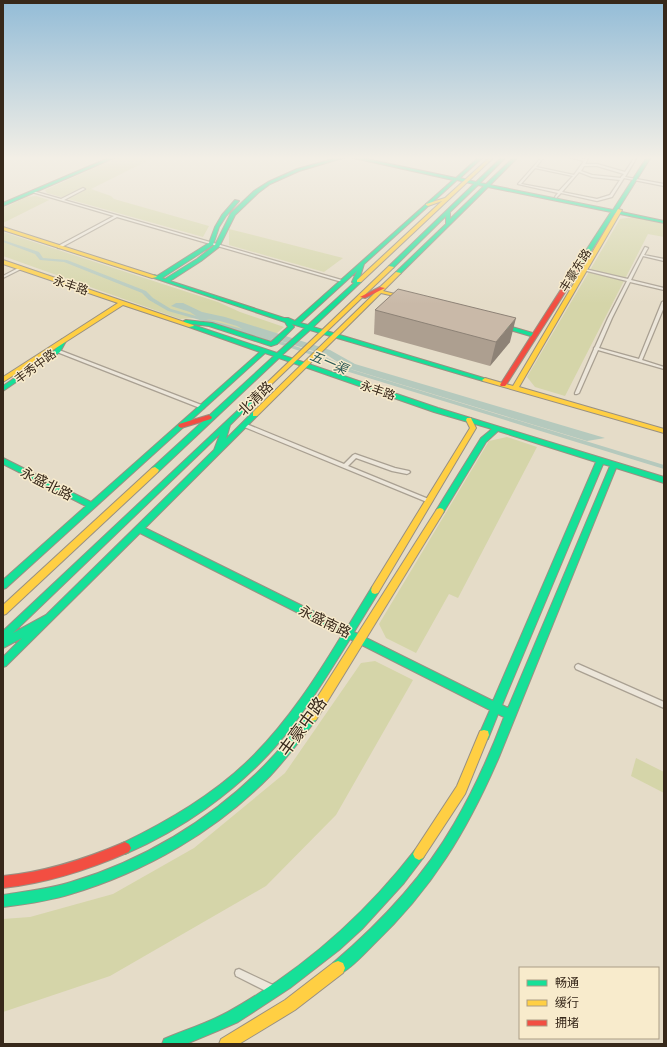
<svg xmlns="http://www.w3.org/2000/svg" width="667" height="1047" viewBox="0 0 667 1047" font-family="'PT Serif','Noto Sans SC',serif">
<rect width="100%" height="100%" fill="#e5dcc8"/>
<!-- green -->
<g fill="#d5d5a9">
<path d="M119 157H155L91 189 111 196 114 199 209 226 203 237 47 193 45 190Z"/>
<path d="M36 196 49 200 3 223V208L27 197Z"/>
<path d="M633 217 664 224V237L648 234 565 396 535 387 527 377 620 219Z"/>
<path d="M229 229 343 258 324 272 229 245Z"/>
<path d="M3 232 218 302 240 312 284 327 270 339 195 318 180 319 3 256Z"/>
<path d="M507 437 537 447 458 598 449 594 416 653 386 638 379 624 489 441Z"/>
<path d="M375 661 413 680 336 815 266 886 110 976 3 1012V919L30 917 113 894 194 848 285 773 361 663Z"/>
<path d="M636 758 664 772V793L631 776Z"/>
</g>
<!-- water -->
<path fill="#b5c9bd" d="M176 303H183L202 312 225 317 330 350 355 364 605 438 587 441 347 368 327 355 244 330 237 326 220 321 199 318 190 312 171 306Z"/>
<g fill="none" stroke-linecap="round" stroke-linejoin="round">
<!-- canal -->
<path fill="#b5c9bd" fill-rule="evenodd" d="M3 240 39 252 43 258 67 260 146 291 153 298 171 309 253 332 319 354 353 370 664 465V469L349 372 315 356 249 334 168 311 149 300 142 293 64 262 40 260 35 254 3 242Z"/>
<!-- street casing -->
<g stroke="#a9a092" stroke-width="2.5">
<g id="street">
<path d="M542 157H544L536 167 574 175 584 161 568 157H574L585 159 587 157H589L585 164H597L625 172 635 157H637L625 177 664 184V186L624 178 612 197 597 201 561 193 556 198 555 197 558 193 518 184ZM584 166H597L624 174 621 177V178L592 175 581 171ZM535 168 573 176 559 191 521 184ZM579 172 592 177 620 180 610 195 597 199 562 192Z"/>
<path d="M83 188 85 189 64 200 345 281 342 282 117 217 60 248H58V246L114 216 32 192 33 191 61 199Z"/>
<path d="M645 247 648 248 644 255 664 259V261L643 256 631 280 664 288V290L630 282 612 318 599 348 639 359 662 302 664 301V307L642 360 664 367V369L598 350 579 393 577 394H575V393L594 349V348L595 347 608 318 627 281 583 270 585 269 628 279Z"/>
<path d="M20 267 23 268 3 278V276Z"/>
<path d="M57 350H59L204 406V408H200L57 352Z"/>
<path d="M244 423 344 464 353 455 355 454 395 468 409 471 410 472 409 473 407 474 392 471 356 458 348 466 431 500 432 501 431 502H427L242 426V425Z"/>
<path d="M578 664 664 702V708L576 669 575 667 576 665Z"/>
<path d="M239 969 277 987 279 990 277 993 274 995 236 976 235 973 236 970Z"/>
</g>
</g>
<!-- fast casing -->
<g stroke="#999082" stroke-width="2">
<g id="fast">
<path d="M111 157H116L3 206V203Z"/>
<path d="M340 157H346L299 171 270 184 258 193 235 215 219 247 201 261 170 281 284 318H288L295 321 453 180 349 157H357L456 178 479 157H483L460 178 476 182 502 157H506L480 183 486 184 514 157H518L490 185 613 210 647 157H651L617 211 664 221V223L615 213 579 270 574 269 611 212 488 187 400 274H396V272L446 224V216L393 268H389V266L474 184 457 180 364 264 359 280H361V282L313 327 487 379V381H483L310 330 282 355 438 408 664 477V483L616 468 499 757C467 831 432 889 373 945 363 955 351 969 338 975L333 973 331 968 333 963C380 923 423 878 454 824 474 790 490 754 504 717L498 714 488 739 484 740 480 739 479 735 490 710 350 639C327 676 304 714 275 747 235 792 181 830 125 854L121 852 119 848 121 844C168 821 215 794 252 757 288 721 316 678 342 635L140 533 6 666 3 667V657L22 638 3 648V631L250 399H254V401L230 425 226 439 253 412H257V416L145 528 347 628 372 587 375 586 378 587 379 590 378 593 354 632 493 701 596 462 498 431 486 442 443 513H437L436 511 437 509 481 438 492 429 434 412 279 358 158 472H152L151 470 152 468 274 356 265 353 6 588 3 589V580L86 506 3 464V458L91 502 260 352 189 327V325H193L277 353 305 328 292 324 294 327 277 344 271 346 209 326 184 323V321L186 320 212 323 271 342 288 327 285 322 151 277 154 275 157 276 209 243 215 227 222 215 235 200 239 201 226 216 219 227 213 245 162 278 165 279 197 259 215 245 231 213 254 191 268 182 297 169ZM478 185 484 186 450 219V212ZM357 271 352 282 354 283 308 325 300 323ZM220 434 214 450 46 615 13 633ZM603 464 610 466 508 708 502 705Z"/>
<path d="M502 324 536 334 537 335 534 337 500 327V325Z"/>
<path d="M63 339 66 341 60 352 3 391V386L55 350 61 340Z"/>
<path d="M312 711 316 712 317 716 316 720C301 739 287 758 270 776 216 831 145 872 71 894 49 901 26 904 3 907V895C26 891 49 889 71 882 142 861 210 820 262 768 279 751 294 732 308 712Z"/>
<path d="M419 848 423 850 425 854 423 858 404 883 362 929 339 950 290 988 238 1022 222 1029 186 1044H162L164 1039C185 1030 208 1023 228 1012 301 971 364 916 415 850Z"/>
</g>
</g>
<!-- slow casing -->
<g stroke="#999082" stroke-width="2">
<g id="slow">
<path d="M490 157H494L361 282H357V280L442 201 428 206 426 205V204L445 198Z"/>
<path d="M618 209 622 210 519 387 664 429V433L483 381 482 380 485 378 513 386Z"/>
<path d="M3 227 156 276 157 277 152 278 3 230Z"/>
<path d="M3 260 193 325 194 326 189 327 123 305 3 382V377L118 303 3 264Z"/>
<path d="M389 266 394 267 254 401H250V399Z"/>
<path d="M396 272 401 273 383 291 403 296V298L381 293 257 416H253V412L376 292V290L378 289Z"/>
<path d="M467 418H471L476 428 378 593 375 594 372 593 371 590 372 587 470 428 466 420Z"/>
<path d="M155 467 159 470 158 472 6 614 3 615V605L152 468Z"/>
<path d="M440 508 443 509 444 511 443 513 316 720 312 721 308 720 307 716 308 712 437 509Z"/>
<path d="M484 730 488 731 489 735 465 794 423 858 419 860 415 858 413 854 415 850 457 786 480 731Z"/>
<path d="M338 961 343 963 345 968 343 973 295 1010 239 1044H219L221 1039 285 1000 333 963Z"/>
</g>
</g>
<!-- jam casing -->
<g stroke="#999082" stroke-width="2">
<g id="jam">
<path d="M577 267 580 269 506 385 505 386H501L500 385 574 269Z"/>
<path d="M380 287 385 288 365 298 360 297Z"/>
<path d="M209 415 212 417 211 419 181 428 178 426 179 424Z"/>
<path d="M125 842 129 844 131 848 129 852C88 870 47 883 3 888V876C46 872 85 859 125 842Z"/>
</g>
</g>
<!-- street -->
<use href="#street" fill="#ece6da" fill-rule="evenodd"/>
<!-- fast -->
<use href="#fast" fill="#16e098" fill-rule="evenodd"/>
<!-- slow -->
<use href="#slow" fill="#ffcf43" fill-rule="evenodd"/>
<!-- jam -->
<use href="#jam" fill="#f24e42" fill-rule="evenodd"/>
</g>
<!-- wall -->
<path fill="#ad9f90" d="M375 310 510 342 490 366 374 334Z"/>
<!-- shaded-wall -->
<path fill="#8d8276" d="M516 318 510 342 490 366 496 342Z"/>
<!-- building -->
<path fill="#c9b9a8" stroke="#8d8276" d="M398 289 516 318 496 342 375 310Z"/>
<!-- sky -->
<linearGradient id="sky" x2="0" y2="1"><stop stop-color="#93bcd7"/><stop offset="0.52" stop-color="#f3efe6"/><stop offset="1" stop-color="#f3efe6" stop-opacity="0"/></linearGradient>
<rect width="667" height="304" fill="url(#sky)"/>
<g text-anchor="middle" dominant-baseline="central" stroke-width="3" stroke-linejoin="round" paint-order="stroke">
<!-- far-street labels -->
<g font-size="12" fill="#37281a" stroke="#f8ebcc">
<text transform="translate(575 270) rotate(-58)">丰豪东路</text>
<text transform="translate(71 285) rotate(19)">永丰路</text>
<text transform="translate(35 366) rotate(-36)">丰秀中路</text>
<text transform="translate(378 390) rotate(19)">永丰路</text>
</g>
<!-- far-water labels -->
<g font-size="13" font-style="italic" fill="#285855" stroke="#f8ebcc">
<text transform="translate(329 362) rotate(23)">五一渠</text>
</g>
<!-- street labels -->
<g font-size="14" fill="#37281a" stroke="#f8ebcc">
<text transform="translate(255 398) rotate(-44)">北清路</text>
<text transform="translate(47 483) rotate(27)">永盛北路</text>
<text transform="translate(325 621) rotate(26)">永盛南路</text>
</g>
<!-- near-street labels -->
<g font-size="17" fill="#37281a" stroke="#f8ebcc">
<text transform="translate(302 726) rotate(-54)">丰豪中路</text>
</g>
</g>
<!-- border -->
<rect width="667" height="1047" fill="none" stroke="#37281a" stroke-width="8"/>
<!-- legend -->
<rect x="519" y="967" width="140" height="72" fill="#f8ebcc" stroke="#ab9d85"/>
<rect x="527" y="980" width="20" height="6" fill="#16e098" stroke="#ab9d85"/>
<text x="555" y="987" font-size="12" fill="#37281a">畅通</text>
<rect x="527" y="1000" width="20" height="6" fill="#ffcf43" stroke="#ab9d85"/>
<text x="555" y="1007" font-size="12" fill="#37281a">缓行</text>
<rect x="527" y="1020" width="20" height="6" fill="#f24e42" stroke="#ab9d85"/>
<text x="555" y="1027" font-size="12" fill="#37281a">拥堵</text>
</svg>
